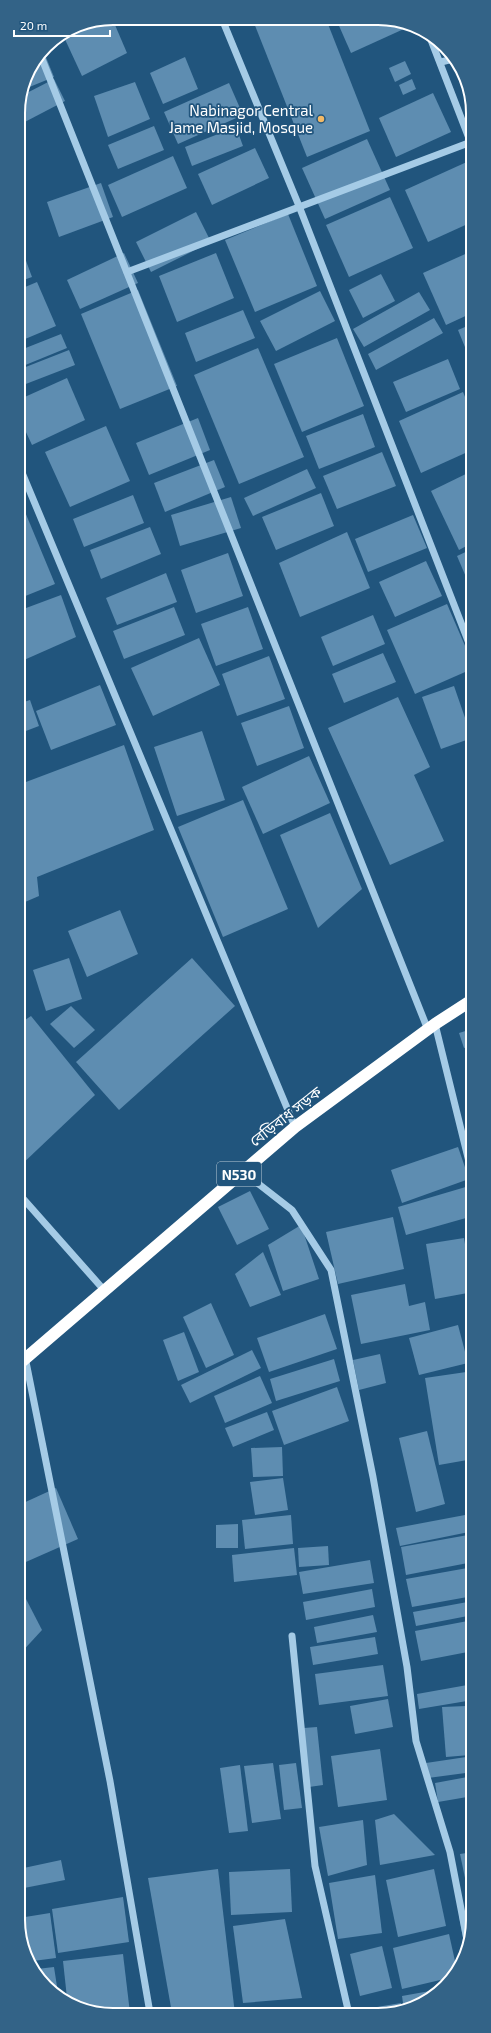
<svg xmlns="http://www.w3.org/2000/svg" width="491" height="2033" viewBox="0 0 491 2033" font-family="'Exo 2','Noto Sans Bengali',sans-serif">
<rect width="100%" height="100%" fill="#21557d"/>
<!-- building -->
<g fill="#5e8db1">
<path d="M112 18 127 53 82 76 63 35 81 24Z"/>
<path d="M264 19H326L370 131 307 157 254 23Z"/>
<path d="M336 19 397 20 404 24 406 28 351 53Z"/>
<path d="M43 50 54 77 22 90 25 77Z"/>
<path d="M185 57 198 89 163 104 150 73Z"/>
<path d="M405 61 411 74 395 82 389 68Z"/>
<path d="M54 79 65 101 19 125 18 107 21 96Z"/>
<path d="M412 79 416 89 403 95 399 85Z"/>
<path d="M135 82 150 119 108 137 94 96Z"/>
<path d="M229 83 243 115 178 144 164 112Z"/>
<path d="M433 93 451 132 396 157 379 118Z"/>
<path d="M154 126 164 150 118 169 108 145Z"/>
<path d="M236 127 243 146 192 166 185 147Z"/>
<path d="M367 139 390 190 325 219 302 168Z"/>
<path d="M255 148 269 178 212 205 198 174Z"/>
<path d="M173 156 187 188 122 217 108 185Z"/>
<path d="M469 161 472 167V222L428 242 405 190Z"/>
<path d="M101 183 113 217 59 237 47 202Z"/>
<path d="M390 197 413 248 349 277 326 225Z"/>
<path d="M196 212 211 242 151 272 136 242Z"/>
<path d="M288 214 317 286 255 312 225 240Z"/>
<path d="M18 239 32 277 18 282Z"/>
<path d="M472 251V313L446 325 423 273Z"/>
<path d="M124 253 138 283 80 309 67 280Z"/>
<path d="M216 253 234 298 177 322 159 276Z"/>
<path d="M381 274 395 301 363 318 349 290Z"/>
<path d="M37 282 56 326 18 342V290Z"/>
<path d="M138 290 177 386 120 409 81 314Z"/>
<path d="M320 291 335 321 276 351 260 321Z"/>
<path d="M419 292 430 310 364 347 353 329Z"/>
<path d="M243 310 255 338 196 362 185 333Z"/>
<path d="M434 318 443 333 376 370 368 354Z"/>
<path d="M472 324V350L467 352 458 330Z"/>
<path d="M61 334 67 348 18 368V351Z"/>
<path d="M337 338 364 406 302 432 274 364Z"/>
<path d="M258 348 304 457 239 484 194 375Z"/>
<path d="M69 350 75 365 18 387V370Z"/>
<path d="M448 359 460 389 406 412 393 382Z"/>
<path d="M67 378 85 420 32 445 18 415V400Z"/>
<path d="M463 392 472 414V450L421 473 399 421Z"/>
<path d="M363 414 375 447 319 469 306 436Z"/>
<path d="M198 418 210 450 149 475 136 443Z"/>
<path d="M106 426 130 481 70 507 45 452Z"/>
<path d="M382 452 396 486 337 509 323 476Z"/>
<path d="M214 460 225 487 165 512 154 483Z"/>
<path d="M307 469 316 488 253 516 244 498Z"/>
<path d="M472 471V543L459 550 431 491Z"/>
<path d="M321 493 334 526 276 550 262 517Z"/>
<path d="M18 495 55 584 18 599Z"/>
<path d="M133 495 144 523 84 547 73 519Z"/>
<path d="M231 497 241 528 180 546 171 515Z"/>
<path d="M413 515 427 548 368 572 355 539Z"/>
<path d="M150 527 161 554 101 579 90 550Z"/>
<path d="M347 532 370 588 300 617 279 563Z"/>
<path d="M472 549V583L469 584 457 556Z"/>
<path d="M228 553 243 596 196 613 181 570Z"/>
<path d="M426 561 442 596 395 617 379 582Z"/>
<path d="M166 573 177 602 117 625 106 598Z"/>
<path d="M61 595 76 637 24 660 18 645V611Z"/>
<path d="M447 604 472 662V669L415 694 387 630Z"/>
<path d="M174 607 185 635 124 659 113 631Z"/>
<path d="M248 607 263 649 216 666 201 624Z"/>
<path d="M373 615 385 644 333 666 321 637Z"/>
<path d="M199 638 220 685 153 716 131 668Z"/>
<path d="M383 653 396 682 344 703 332 674Z"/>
<path d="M269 656 285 699 237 716 222 674Z"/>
<path d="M100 685 116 725 51 750 36 711Z"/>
<path d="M454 686 472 738 441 749 422 697Z"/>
<path d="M398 697 430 767 414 775 444 841 390 865 328 728Z"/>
<path d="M30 700 39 726 18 734V704Z"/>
<path d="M289 706 304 748 257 766 241 723Z"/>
<path d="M472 709V731L466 711Z"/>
<path d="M202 731 225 800 177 816 154 747Z"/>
<path d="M124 745 154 830 37 877 39 896 18 905V785Z"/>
<path d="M309 756 330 803 263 834 242 787Z"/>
<path d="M243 800 288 909 223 937 178 827Z"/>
<path d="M330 813 362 889 318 928 280 835Z"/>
<path d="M120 910 138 954 87 977 68 931Z"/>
<path d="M69 958 82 999 46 1011 33 970Z"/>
<path d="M192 958 235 1006 119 1110 76 1062Z"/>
<path d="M71 1006 95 1030 74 1048 50 1024Z"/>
<path d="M31 1016 95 1095 19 1167V1024Z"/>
<path d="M472 1029V1046L464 1048 459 1033Z"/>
<path d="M458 1147 469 1179 402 1203 391 1170Z"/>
<path d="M469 1186 473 1199V1216L406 1235 398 1207Z"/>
<path d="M250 1191 269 1229 237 1245 218 1207Z"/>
<path d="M393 1217 404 1269 338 1284 326 1232Z"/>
<path d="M301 1225 319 1279 283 1291 268 1245Z"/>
<path d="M464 1238 473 1292 435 1299 426 1244Z"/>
<path d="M263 1252 281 1295 250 1307 235 1274Z"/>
<path d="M405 1284 409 1306 425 1302 430 1330 361 1344 351 1295Z"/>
<path d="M211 1303 234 1355 206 1368 183 1317Z"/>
<path d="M325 1314 337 1349 269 1372 257 1338Z"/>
<path d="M458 1325 468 1363 419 1375 409 1338Z"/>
<path d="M184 1332 199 1372 178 1381 163 1340Z"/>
<path d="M252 1350 261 1368 190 1403 181 1385Z"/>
<path d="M380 1354 386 1383 359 1390 353 1360Z"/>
<path d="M334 1359 340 1381 276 1401 270 1379Z"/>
<path d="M473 1371V1459L439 1465 425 1378Z"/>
<path d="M260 1376 272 1403 225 1423 214 1396Z"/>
<path d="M337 1387 349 1421 284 1445 272 1411Z"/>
<path d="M267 1412 274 1430 233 1447 225 1428Z"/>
<path d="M427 1431 445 1504 416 1512 399 1438Z"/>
<path d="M282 1447 283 1476 253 1477 251 1448Z"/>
<path d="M467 1467H473V1500H472Z"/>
<path d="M283 1478 288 1510 255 1515 250 1482Z"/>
<path d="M56 1488 78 1539 19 1565V1505Z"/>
<path d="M291 1515 293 1544 245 1549 242 1520Z"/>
<path d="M465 1515 469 1532 400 1546 396 1528Z"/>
<path d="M238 1524V1548H216V1525Z"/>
<path d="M468 1535 473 1562 406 1575 401 1547Z"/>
<path d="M328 1546 329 1565 299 1567 298 1548Z"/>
<path d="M294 1548 297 1575 234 1582 232 1555Z"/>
<path d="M370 1560 374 1583 303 1594 299 1572Z"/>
<path d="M473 1567V1596L412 1607 406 1579Z"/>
<path d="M372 1589 375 1607 306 1620 303 1602Z"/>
<path d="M26 1599 42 1630 19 1655V1605Z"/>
<path d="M473 1601V1615L416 1626 413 1612Z"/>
<path d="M373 1615 377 1632 317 1643 314 1627Z"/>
<path d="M473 1620V1651L421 1661 415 1631Z"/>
<path d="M375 1637 378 1654 313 1665 310 1647Z"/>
<path d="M383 1665 388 1696 319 1705 315 1674Z"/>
<path d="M473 1684V1700L419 1709 417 1694Z"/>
<path d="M388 1699 393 1727 355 1734 350 1706Z"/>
<path d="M466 1706 470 1755 446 1757 442 1707Z"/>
<path d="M317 1727 323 1785 309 1787 304 1728Z"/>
<path d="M380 1749 387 1800 338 1807 331 1756Z"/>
<path d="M473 1756V1772L428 1778 426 1763Z"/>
<path d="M273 1763 281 1819 252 1823 244 1766Z"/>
<path d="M296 1763 302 1808 284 1810 279 1765Z"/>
<path d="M240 1765 248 1831 229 1833 220 1768Z"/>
<path d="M473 1776V1796L438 1802 435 1783Z"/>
<path d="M394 1814 435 1855 380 1865 375 1820Z"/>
<path d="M363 1820 367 1865 328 1876 319 1827Z"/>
<path d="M473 1852V1901L470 1902 460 1854Z"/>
<path d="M61 1860 65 1880 19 1889V1869Z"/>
<path d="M218 1869 235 2014 172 2013 148 1878Z"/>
<path d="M290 1869 292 1912 231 1915 229 1872Z"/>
<path d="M434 1869 446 1926 398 1937 386 1880Z"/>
<path d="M375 1875 382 1933 338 1939 329 1883Z"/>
<path d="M123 1897 129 1942 58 1953 52 1909Z"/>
<path d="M50 1913 56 1958 33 1961 19 1932V1918Z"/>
<path d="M473 1913V1926L466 1954 459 1916Z"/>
<path d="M285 1919 302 1998 243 2003 233 1926Z"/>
<path d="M449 1934 457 1970 453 1977 402 1989 393 1948Z"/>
<path d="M382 1946 392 1988 360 1996 350 1954Z"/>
<path d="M123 1954 130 2013H94L67 1998 63 1961Z"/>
<path d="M54 1967 58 1993 46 1987 37 1969Z"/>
<path d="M441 1989 425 2002 404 2010 402 1996Z"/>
<path d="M401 2003 402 2010 390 2014H354L353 2011Z"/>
</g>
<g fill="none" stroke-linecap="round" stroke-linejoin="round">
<!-- minor -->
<g stroke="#a5cbe6" stroke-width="7">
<path d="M222 19 299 206 472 651"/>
<path d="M431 40 472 146"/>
<path d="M40 54 428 1030"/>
<path d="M441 62 453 59"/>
<path d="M127 272 471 142"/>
<path d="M18 463 295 1127"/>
<path d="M435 1024 473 1178"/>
<path d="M242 1171 292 1210 331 1270 373 1477 407 1667 416 1741 450 1852 468 1945"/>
<path d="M19 1194 104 1290"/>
<path d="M25 1357 110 1781 150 2013"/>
<path d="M292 1636 315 1866 349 2014"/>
</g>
<!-- highway -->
<path stroke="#fff" stroke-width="12" d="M19 1364 295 1127 435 1024 472 1000"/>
</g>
<!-- markers -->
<circle fill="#f3b966" stroke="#21557d" stroke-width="1.5" cx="321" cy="119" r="4"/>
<g text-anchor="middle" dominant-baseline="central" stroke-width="3.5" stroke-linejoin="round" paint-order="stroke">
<!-- shield labels -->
<rect fill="#21557d" stroke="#bcccd8" stroke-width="1" x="217" y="1162" width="44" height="24" rx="3"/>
<g font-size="14" font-weight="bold" fill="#fff">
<text x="239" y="1174">N530</text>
</g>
<!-- poi labels -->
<g font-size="15" fill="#fff" stroke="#21557d" text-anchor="end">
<text x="313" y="110">Nabinagor Central<tspan x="313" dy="17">Jame Masjid, Mosque</tspan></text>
</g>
<!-- street labels -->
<g font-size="15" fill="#fff" stroke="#21557d">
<text transform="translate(285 1116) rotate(-38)">বেড়িবাধ সড়ক</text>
</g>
</g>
<!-- crop -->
<path d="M0 0H491V2033H0ZM113 25H378A88 88 0 0 1 466 113V1920A88 88 0 0 1 378 2008H113A88 88 0 0 1 25 1920V113A88 88 0 0 1 113 25Z" fill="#336387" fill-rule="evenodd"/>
<path fill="none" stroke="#fff" stroke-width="2" d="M113 25H378A88 88 0 0 1 466 113V1920A88 88 0 0 1 378 2008H113A88 88 0 0 1 25 1920V113A88 88 0 0 1 113 25Z"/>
<!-- scale -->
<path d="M14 30v6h96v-6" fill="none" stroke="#ffffff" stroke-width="2"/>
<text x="20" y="30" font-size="12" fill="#ffffff" stroke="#21557d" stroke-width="3" paint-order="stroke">20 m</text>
</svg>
